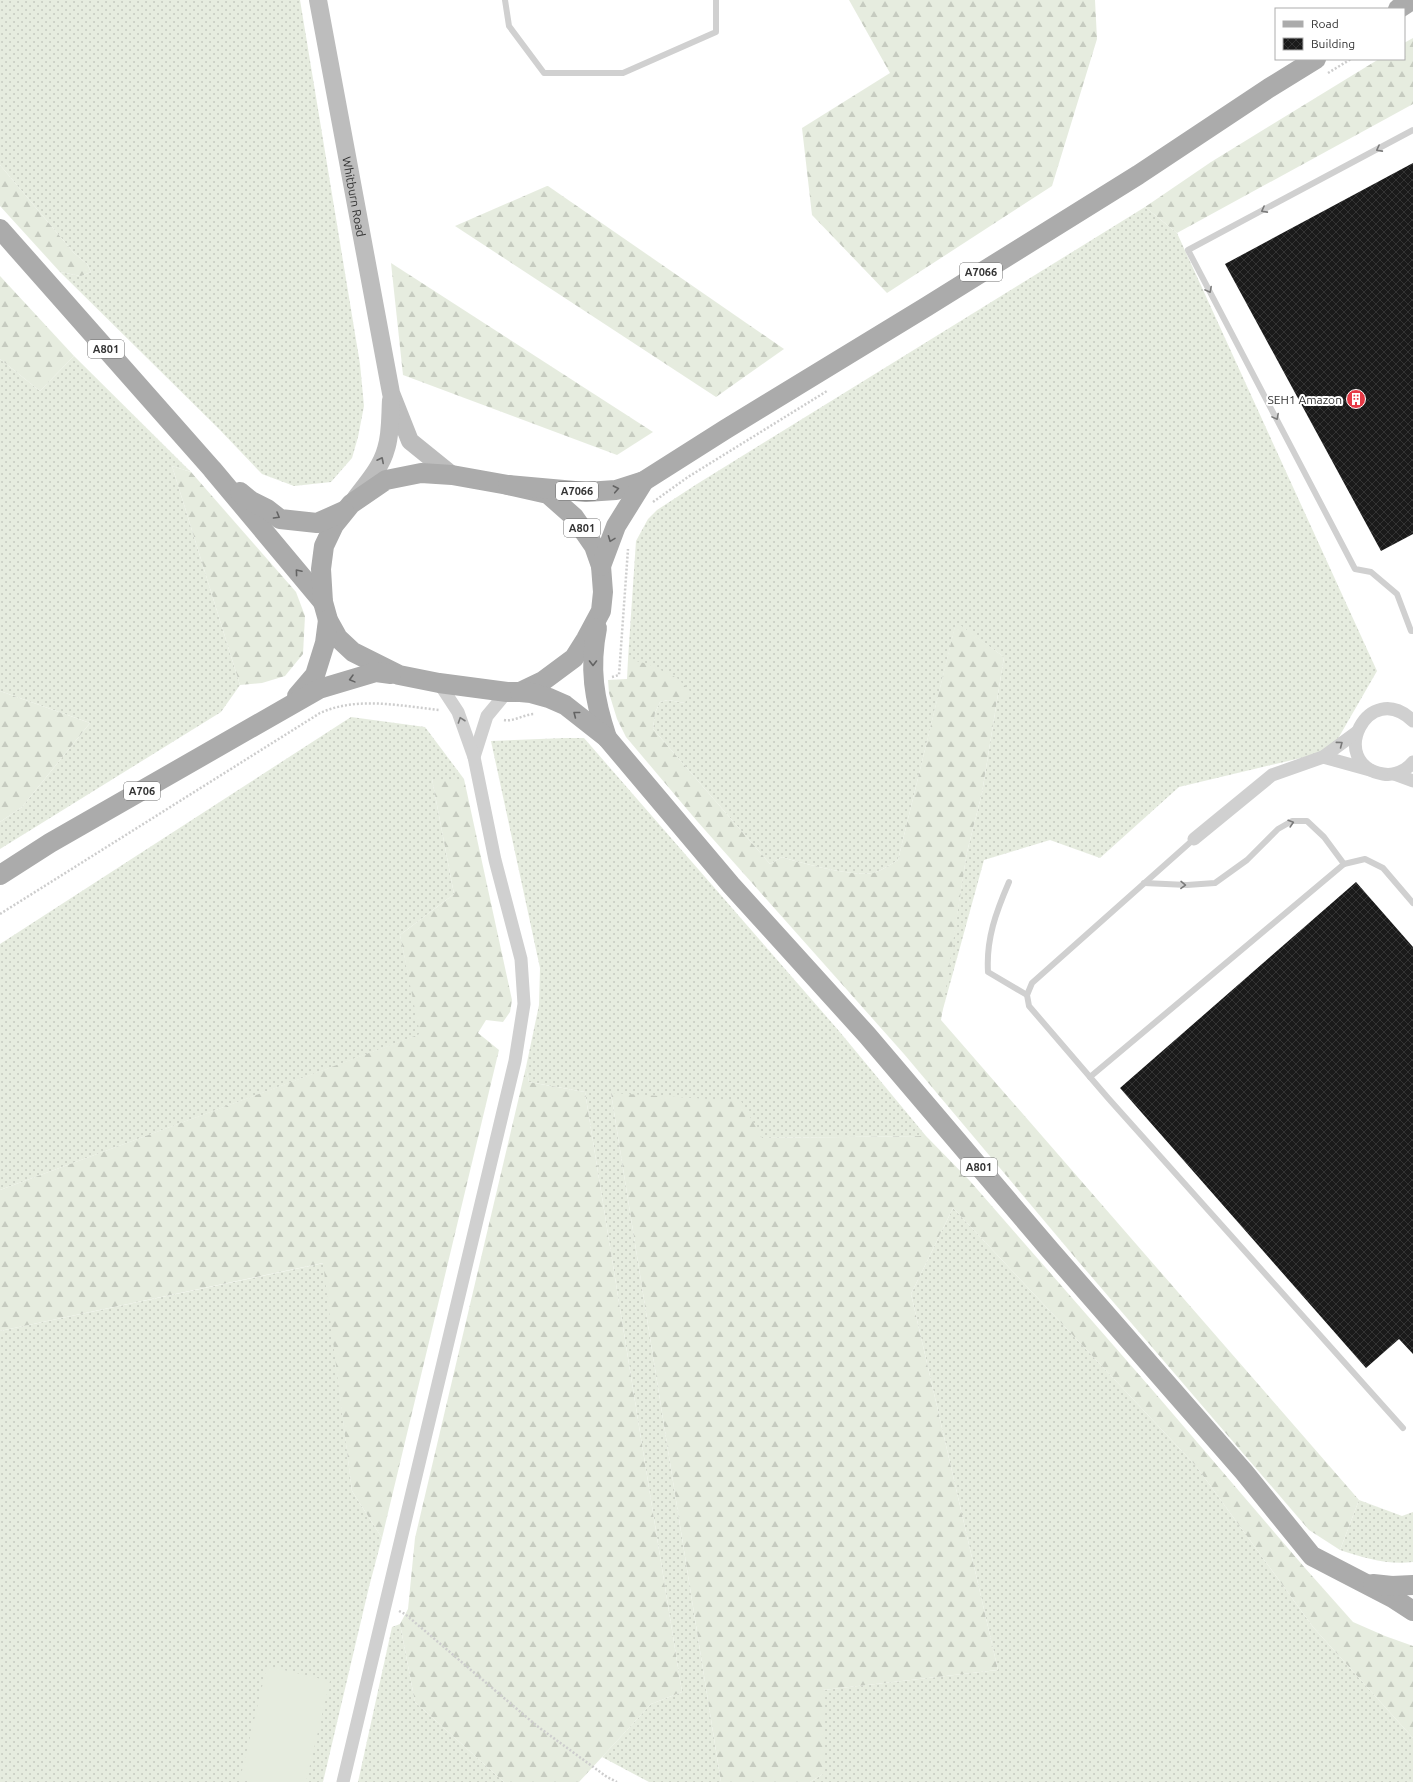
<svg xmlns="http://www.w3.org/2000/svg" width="1413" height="1782" viewBox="0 0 1413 1782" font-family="Ubuntu,sans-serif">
<defs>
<pattern id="grass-dots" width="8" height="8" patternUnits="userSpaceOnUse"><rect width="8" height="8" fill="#e6ecdf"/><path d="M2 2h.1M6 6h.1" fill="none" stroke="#c6cbc0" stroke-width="1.8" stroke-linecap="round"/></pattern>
<pattern id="forest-firs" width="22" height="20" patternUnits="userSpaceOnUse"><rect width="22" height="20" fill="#e6ecdf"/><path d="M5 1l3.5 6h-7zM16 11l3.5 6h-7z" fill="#c6cbc0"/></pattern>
<pattern id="building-cross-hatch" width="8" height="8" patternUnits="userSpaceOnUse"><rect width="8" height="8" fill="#1a1a1a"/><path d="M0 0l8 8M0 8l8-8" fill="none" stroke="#333"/></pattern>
</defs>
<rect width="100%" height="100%" fill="#fff"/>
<!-- grass -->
<g fill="url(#grass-dots)">
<path d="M0 0H300L360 364 364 406 358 437 352 458 331 482 294 486 262 474 219 429 60 272 81 276 91 272 87 264 74 253 0 165Z"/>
<path d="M1145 207 1177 233 1377 671 1332 749 1305 757 1179 787 1100 858 1050 840 984 860 940 1020 967 852 982 793 1004 657 956 623 898 860C891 864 884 869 876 872 859 879 801 863 782 857L770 864 653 729 655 713 660 702 668 700 685 703 628 659 636 541 648 519 657 510 697 484Z"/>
<path d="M74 356 191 472 172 466 240 685 221 712 0 849V822L22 807 90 723 0 691V359L40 391Z"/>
<path d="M351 717 425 727 464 779H432L454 894 400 935 421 1034 0 1190V944Z"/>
<path d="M565 738H584L839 1031 926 1136 762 1138 611 1093 721 1782H649L602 1757 651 1704 682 1692 585 1092 529 1082 526 1067 539 1005 540 968 491 741Z"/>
<path d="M953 1208 1196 1466 1313 1627 1413 1738V1782H810L823 1774V1690L998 1670 911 1294Z"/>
<path d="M324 1263 352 1491 382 1538 369 1587 323 1782H0V1331Z"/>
<path d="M1359 1500 1402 1516 1413 1512V1562C1387 1565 1364 1558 1340 1550Z"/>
<path d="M400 1624 415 1702 504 1782H358L392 1627Z"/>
</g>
<!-- forest -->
<g fill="url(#forest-firs)">
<path d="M849 0H1095L1097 39 1052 186 887 293 812 215 802 128 890 73Z"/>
<path d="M1413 38V104L1177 233 1145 207 1211 162 1379 59H1404V43Z"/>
<path d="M0 165 74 253 87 264 91 272 81 276 60 272 0 206Z"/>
<path d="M547 186H548L784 349 716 397 455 226Z"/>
<path d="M391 263 653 432 617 455 403 375Z"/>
<path d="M0 276 74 356 40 391 0 359Z"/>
<path d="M172 466 191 472 296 592 305 616 303 654 285 676 262 683 240 685Z"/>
<path d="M956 622 1004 657 982 793 967 852 941 1020 1359 1500 1340 1550 1309 1530 1078 1261 904 1054 697 821 626 737 617 719 609 693 608 680 627 679 628 659 648 664 677 678 690 691 685 703 668 700 660 702 655 713 653 729 770 864 782 857C801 863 859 879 876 872 884 869 891 864 898 860Z"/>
<path d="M0 691 90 723 22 807 0 822Z"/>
<path d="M432 779H464L512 1000 510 1012 503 1022 486 1020 478 1033 499 1050 382 1538 352 1491 323 1263 0 1331V1190L420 1034 400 935 454 894Z"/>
<path d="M526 1067 529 1082 585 1092 682 1692 651 1704 579 1782H504L415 1702 400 1624 408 1609 415 1538Z"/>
<path d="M611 1093 741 1101 762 1138 926 1136 970 1181 1155 1393 1305 1568 1353 1622 1385 1636 1413 1646V1738L1313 1627 1196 1466 953 1208 911 1294 998 1670 823 1690V1774L810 1782H721Z"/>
</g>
<!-- garden -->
<path fill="#e6ecdf" d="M267 1666 330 1681 306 1782H253L240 1779Z"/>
<!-- building -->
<g fill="url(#building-cross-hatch)">
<path d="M1413 163V534L1381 551 1225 264Z"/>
<path d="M1356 882 1413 947V1354L1399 1339 1366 1368 1120 1088Z"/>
</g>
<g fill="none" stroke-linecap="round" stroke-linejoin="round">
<!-- path -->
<g stroke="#cdcdcd" stroke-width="2.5" stroke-dasharray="2 2" stroke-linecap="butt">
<path d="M1328 73 1351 59"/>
<path d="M653 502 688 477 827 391"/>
<path d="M612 677 619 675 628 549"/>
<path d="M504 720C514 722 524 714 535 714"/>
<path d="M0 914 320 713C358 696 400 706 439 710"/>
<path d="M399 1611 405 1614 537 1726 607 1777 617 1782"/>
</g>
<!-- lane -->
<g stroke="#d0d0d0" stroke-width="6">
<path d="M505 0 509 26 544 73H623L716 32V0"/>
<path d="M1413 130 1188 250 1355 569 1371 572 1397 594 1411 631H1413"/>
<path d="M1194 839 1032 983 1027 995 1029 1006 1108 1098 1403 1428"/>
<path d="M1009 882C996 912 986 939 988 972L1027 995"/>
<path d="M1144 883 1187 885 1215 883 1247 860 1278 829 1292 821H1307L1324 837 1344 864"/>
<path d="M1090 1077 1344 864 1365 859 1383 868 1413 903"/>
</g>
<!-- street -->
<g stroke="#d0d0d0" stroke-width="13">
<path d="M1413 721C1368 677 1326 764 1383 774 1394 776 1406 771 1413 762"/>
<path d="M474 757 487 716 507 692"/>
<path d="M1323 757 1370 770"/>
<path d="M1394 774 1413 781"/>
<path d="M1194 839 1272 775 1323 757 1357 732"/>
<path d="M343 1782 515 1061 524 1004 521 959 495 860 474 757 458 712 439 683"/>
</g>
<!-- secondary -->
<g stroke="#bdbdbd" stroke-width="18">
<path id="s1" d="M318 0 391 393 410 441 452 475"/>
<path d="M355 499C366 484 381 468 386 449 391 434 390 416 391 400"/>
</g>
<!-- primary -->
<g stroke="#ababab" stroke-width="20">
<path d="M1398 9 1412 0"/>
<path d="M0 229 212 469 323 602"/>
<path d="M421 473 452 475 508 485 548 494 574 517 594 546 601 566 603 592 601 611 586 639 574 658 543 681 520 692H507L439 683 399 675 353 652 338 638 328 620 323 602 321 569 324 546 334 525 351 504 386 480Z"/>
<path d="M508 485 586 492 616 490 644 481 726 429 926 307 1138 175 1269 88 1316 59"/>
<path d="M240 492 251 501 267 509 280 519 317 523 344 511"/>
<path d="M601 566 616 526 644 481"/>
<path d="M597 628C589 668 594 699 607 738"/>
<path d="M520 692 531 693 549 698 565 705 607 738 731 885 867 1035 1050 1250 1244 1472 1312 1556 1393 1598 1413 1611"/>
<path d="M297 696 315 675 325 643 328 620"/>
<path d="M0 875 50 843 319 689 376 672 391 674"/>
<path d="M1373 1584 1392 1586 1413 1585"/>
</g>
</g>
<!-- one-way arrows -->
<defs><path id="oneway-chevron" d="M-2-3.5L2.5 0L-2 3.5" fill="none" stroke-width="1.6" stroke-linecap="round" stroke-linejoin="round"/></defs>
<g stroke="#7a7a7a">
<use href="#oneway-chevron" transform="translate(1379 149) rotate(152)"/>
<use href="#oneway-chevron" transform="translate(1264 210) rotate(152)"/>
<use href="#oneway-chevron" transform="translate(1209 290) rotate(62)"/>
<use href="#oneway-chevron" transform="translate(1276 417) rotate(62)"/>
<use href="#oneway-chevron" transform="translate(461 720) rotate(-109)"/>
<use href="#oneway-chevron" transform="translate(1340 744) rotate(-37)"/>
<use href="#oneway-chevron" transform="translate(1291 823) rotate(-17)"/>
<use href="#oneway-chevron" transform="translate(1183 885) rotate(1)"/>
</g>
<use stroke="#6a6a6a" href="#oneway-chevron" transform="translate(381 460) rotate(-63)"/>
<g stroke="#636363">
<use href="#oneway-chevron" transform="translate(616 489) rotate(-11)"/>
<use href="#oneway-chevron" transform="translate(277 516) rotate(30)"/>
<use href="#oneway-chevron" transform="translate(611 539) rotate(111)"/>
<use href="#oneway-chevron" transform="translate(298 572) rotate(-130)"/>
<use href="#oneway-chevron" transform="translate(593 663) rotate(90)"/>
<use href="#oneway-chevron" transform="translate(352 679) rotate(165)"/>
<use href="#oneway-chevron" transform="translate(576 714) rotate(-142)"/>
</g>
<!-- icons -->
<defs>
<g id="building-disc" transform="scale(1)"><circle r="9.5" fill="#e63946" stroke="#fff"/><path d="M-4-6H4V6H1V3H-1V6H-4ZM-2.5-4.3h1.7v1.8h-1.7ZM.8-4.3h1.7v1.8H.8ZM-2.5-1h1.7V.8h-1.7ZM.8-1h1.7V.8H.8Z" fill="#fff"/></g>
</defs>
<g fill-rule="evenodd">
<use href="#building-disc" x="1356" y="399"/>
</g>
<g text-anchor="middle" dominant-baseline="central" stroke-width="4" stroke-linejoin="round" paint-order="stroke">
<!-- shield labels -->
<g fill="#fff" stroke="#707070" stroke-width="1">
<rect x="960" y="263" width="42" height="18" rx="3"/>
<rect x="88" y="340" width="36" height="18" rx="3"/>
<rect x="556" y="482" width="42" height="18" rx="3"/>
<rect x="564" y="519" width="36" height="18" rx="3"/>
<rect x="124" y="782" width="36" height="18" rx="3"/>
<rect x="961" y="1158" width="36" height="18" rx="3"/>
</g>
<g font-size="11" font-weight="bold" fill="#333">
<text x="981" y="272">A7066</text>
<text x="106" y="349">A801</text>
<text x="577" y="491">A7066</text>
<text x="582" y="528">A801</text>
<text x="142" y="791">A706</text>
<text x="979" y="1167">A801</text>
</g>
<!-- street labels -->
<g font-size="12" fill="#333" stroke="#fff">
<text stroke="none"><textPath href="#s1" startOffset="200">Whitburn Road</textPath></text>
</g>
<!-- poi labels -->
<g font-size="12" fill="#333" stroke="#fff" text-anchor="end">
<text x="1342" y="399">SEH1 Amazon</text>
</g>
</g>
<!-- legend -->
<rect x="1275" y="8" width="130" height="52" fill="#ffffff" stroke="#adadad"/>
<rect x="1283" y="21" width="20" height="6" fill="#ababab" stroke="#adadad"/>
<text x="1311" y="28" font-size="12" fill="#333333">Road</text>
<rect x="1283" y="38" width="20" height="12" fill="url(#building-cross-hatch)" stroke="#adadad"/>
<text x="1311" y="48" font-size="12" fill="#333333">Building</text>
</svg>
